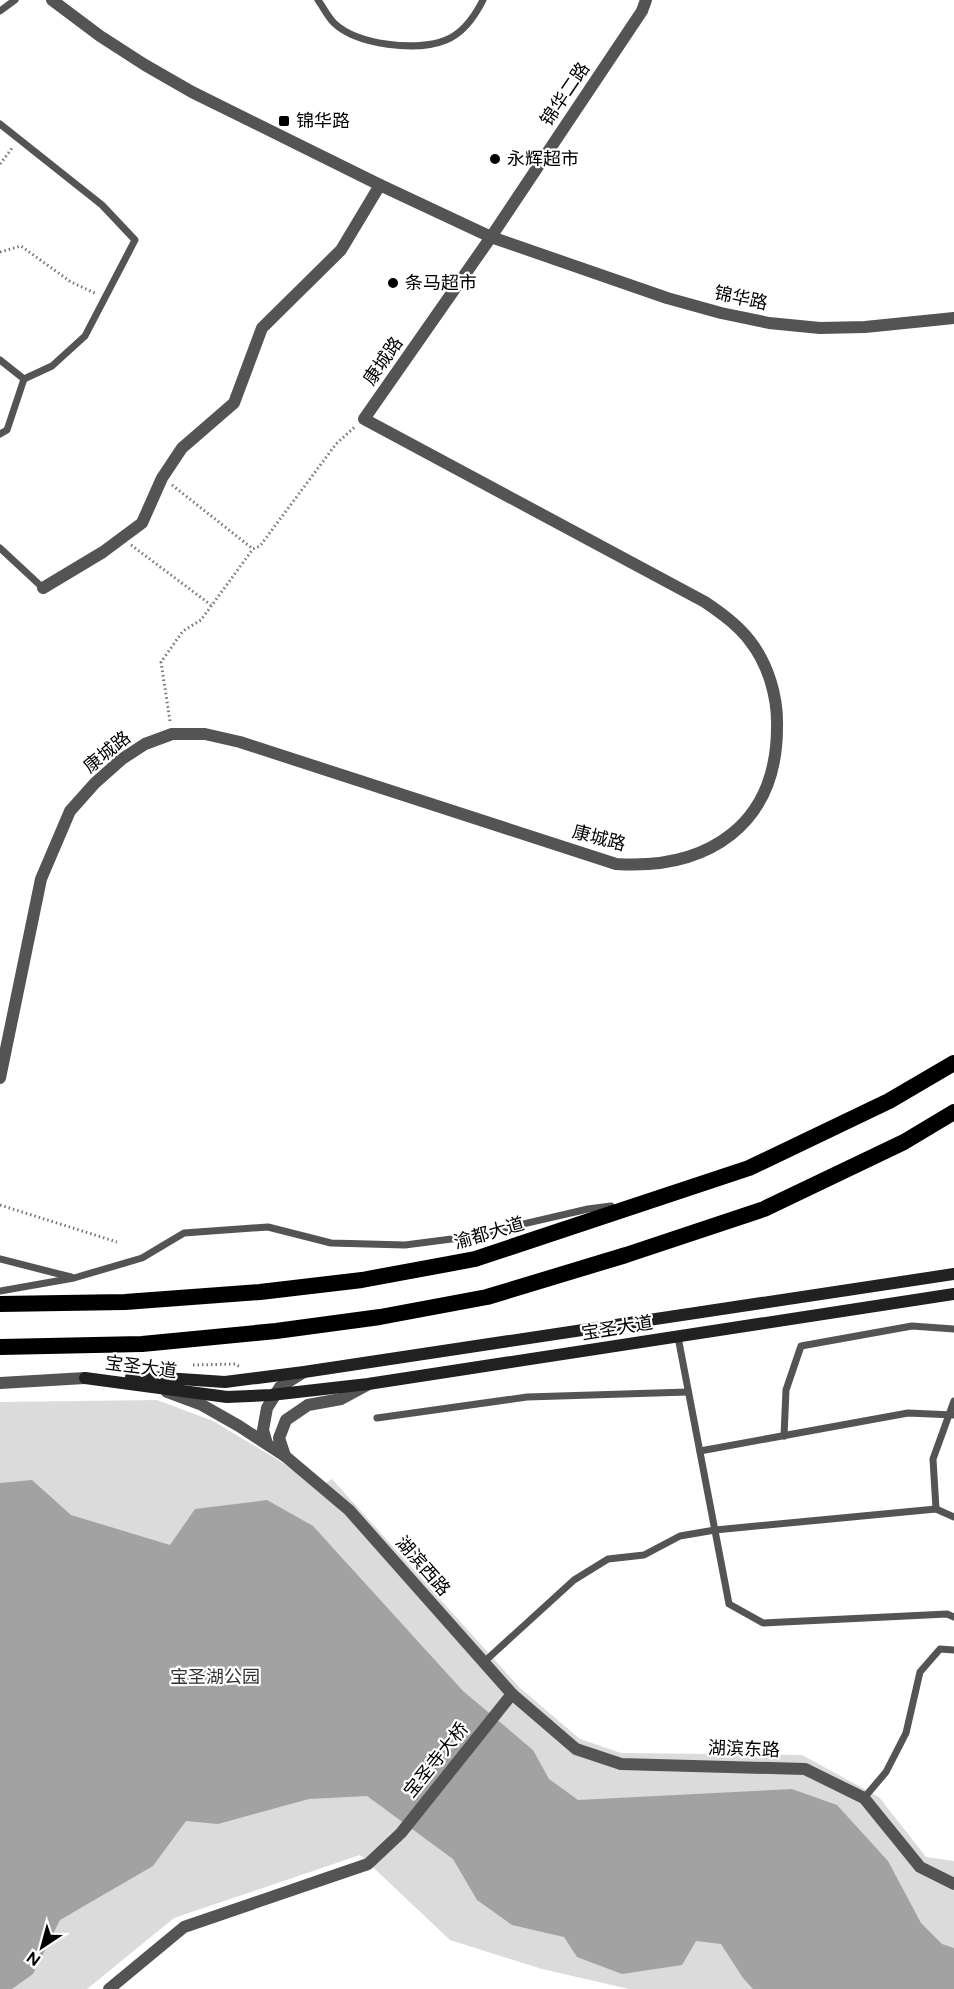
<svg xmlns="http://www.w3.org/2000/svg" width="954" height="1989" viewBox="0 0 954 1989" font-family="Figtree,'Noto Sans SC',sans-serif">
<rect width="100%" height="100%" fill="#fff"/>
<!-- green -->
<path fill="#dbdbdb" d="M157 1400 213 1421 283 1463 318 1488 332 1479 520 1688 580 1739 621 1753 802 1755 879 1797 926 1857 954 1861V1989H629L542 1969 450 1940 360 1855 174 1918 87 1989H0V1402Z"/>
<!-- water -->
<path fill="#a2a2a2" d="M32 1480 71 1515 170 1545 195 1509 267 1500 313 1526 463 1691 533 1750 549 1779 578 1800 792 1789 837 1805 888 1861 921 1923 942 1944 954 1948V1989H753L743 1978 721 1944 696 1941 682 1965 622 1974 577 1957 564 1937 512 1925 477 1900 453 1859 367 1796 309 1799 218 1824 186 1821 153 1866 60 1920 33 1974 12 1989H0V1483Z"/>
<g fill="none" stroke-linecap="round" stroke-linejoin="round">
<!-- path -->
<g stroke="#767676" stroke-width="3" stroke-dasharray="1.5 3" stroke-linecap="butt">
<path d="M0 164 13 147"/>
<path d="M0 252 21 246 71 282 97 294"/>
<path d="M172 485 253 549"/>
<path d="M131 545 211 605"/>
<path d="M170 721 161 662 183 631 201 620 253 549 260 546 336 444 356 426"/>
<path d="M0 1205 117 1242"/>
<path d="M193 1365 235 1364 240 1367"/>
</g>
<!-- service -->
<g stroke="#545454" stroke-width="7">
<path d="M318 0C323 7 328 17 334 23 357 45 417 52 446 40 464 33 475 16 483 0"/>
<path d="M0 11 15 0"/>
<path d="M0 124 102 205 135 240 85 336 52 366 24 379"/>
<path d="M0 360 24 379 7 430 0 434"/>
<path d="M0 548 43 588"/>
<path d="M0 1259 71 1277"/>
<path d="M0 1291 74 1278 142 1258 184 1233 268 1227 331 1243 405 1245 467 1237 588 1209 611 1206"/>
<path d="M678 1337 729 1604 763 1623 947 1614 954 1617"/>
<path d="M377 1418 527 1397 688 1392"/>
<path d="M784 1436 786 1390 801 1346 912 1326 954 1329"/>
<path d="M700 1451 908 1413 954 1415"/>
<path d="M936 1509 933 1459 954 1401"/>
<path d="M484 1662 574 1580 608 1559 644 1555 680 1536 715 1530 936 1509 954 1517"/>
<path d="M864 1798 886 1772 906 1733 920 1672 940 1649 954 1650"/>
</g>
<!-- minor -->
<g stroke="#545454" stroke-width="12">
<path d="M43 588 103 552 142 523 162 478 182 448 234 403 262 328 341 250 380 185"/>
<path d="M0 1078 41 879 70 811 95 783 122 759 145 744 172 734H205L240 742 616 864C708 870 777 825 777 727 778 697 768 664 750 641 738 625 721 613 705 602L364 419 491 237"/>
</g>
<!-- tertiary -->
<g stroke="#545454" stroke-width="12">
<path d="M52 0 100 36 145 65 192 92 380 185 491 237 667 298 721 313 769 323 820 328 865 327 954 318"/>
<path d="M491 237 642 11 646 0"/>
<path d="M0 1383 85 1378"/>
<path d="M267 1444 263 1430 267 1408 280 1387 304 1372"/>
<path d="M285 1456 279 1438 286 1420 308 1405 341 1399 367 1385"/>
<path d="M512 1694 576 1749 621 1764 805 1769 864 1798 920 1867 954 1884"/>
<path d="M109 1989 184 1927 368 1864 401 1833 512 1694 349 1510 285 1456 239 1426 202 1405 167 1392"/>
</g>
<!-- secondary -->
<g stroke="#212121" stroke-width="12">
<path d="M131 1377H150L225 1382 304 1372 954 1274"/>
<path d="M85 1378 227 1397 271 1395 368 1384 954 1294"/>
</g>
<!-- trunk -->
<g stroke="#000" stroke-width="16">
<path d="M0 1304 125 1302 260 1292 362 1280 475 1259 749 1168 889 1101 954 1063"/>
<path d="M0 1347 142 1344 276 1331 380 1317 487 1297 626 1255 764 1209 904 1142 954 1112"/>
</g>
</g>
<!-- markers -->
<g fill="#000" stroke="#fff" stroke-width="2">
<rect x="278" y="115" width="12" height="12" rx="3"/>
<circle cx="495" cy="159" r="6"/>
<circle cx="393" cy="283" r="6"/>
</g>
<g text-anchor="middle" dominant-baseline="central" stroke-width="4.5" stroke-linejoin="round" paint-order="stroke">
<!-- street labels -->
<g font-size="18" fill="#000" stroke="#fff">
<text transform="translate(565 94) rotate(-56)">锦华二路</text>
<text transform="translate(741 298) rotate(12)">锦华路</text>
<text transform="translate(383 361) rotate(-55)">康城路</text>
<text transform="translate(107 752) rotate(-39)">康城路</text>
<text transform="translate(599 838) rotate(15)">康城路</text>
<text transform="translate(489 1233) rotate(-16)">渝都大道</text>
<text transform="translate(617 1328) rotate(-9)">宝圣大道</text>
<text transform="translate(141 1367) rotate(7)">宝圣大道</text>
<text transform="translate(423 1566) rotate(49)">湖滨西路</text>
<text transform="translate(744 1749) rotate(2)">湖滨东路</text>
<text transform="translate(436 1760) rotate(-51)">宝圣寺大桥</text>
</g>
<!-- poi labels -->
<g font-size="18" fill="#000" stroke="#fff" text-anchor="start">
<text x="296" y="121">锦华路</text>
<text x="507" y="159">永辉超市</text>
<text x="405" y="283">条马超市</text>
</g>
<!-- park labels -->
<g font-size="18" fill="#323232" stroke="#fff">
<text x="215" y="1677">宝圣湖公园</text>
</g>
</g>
<!-- north arrow -->
<g transform="translate(42 1947) rotate(216)" stroke="#ffffff" stroke-width="4.5" paint-order="stroke">
<path d="M0-4.5L10 22L0 15L-10 22Z" fill="#000000"/>
<text y="-9" font-size="16" font-weight="bold" text-anchor="middle" fill="#000000">N</text>
</g>
</svg>
